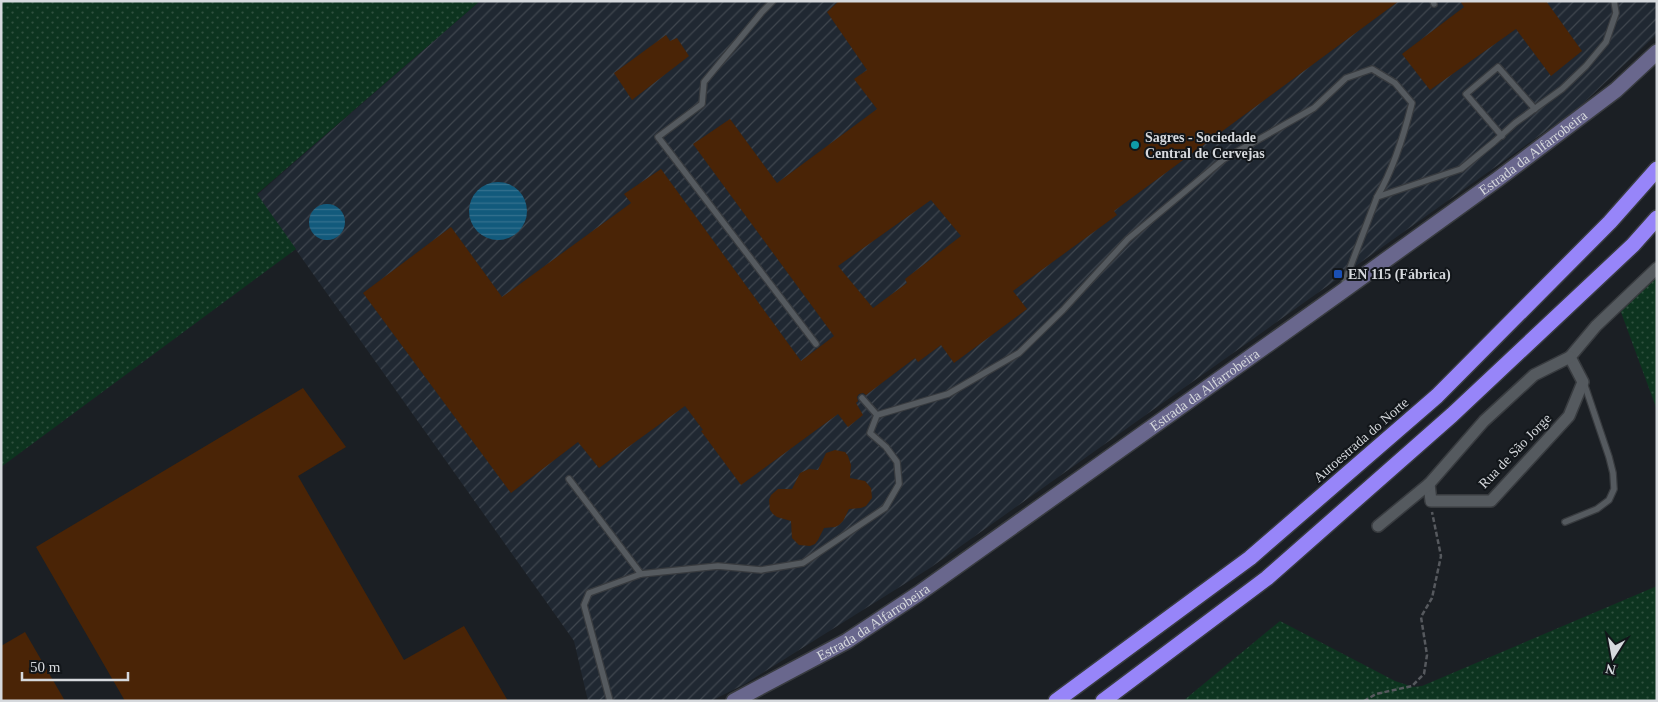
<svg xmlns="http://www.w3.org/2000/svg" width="1658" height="702" viewBox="0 0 1658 702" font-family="Georgia,serif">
<defs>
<pattern id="industrial-furrows" width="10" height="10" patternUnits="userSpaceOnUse" patternTransform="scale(1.25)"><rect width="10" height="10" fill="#202832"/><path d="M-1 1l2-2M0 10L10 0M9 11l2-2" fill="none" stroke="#40474f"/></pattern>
<pattern id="grass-dots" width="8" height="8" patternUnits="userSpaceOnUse" patternTransform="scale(1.25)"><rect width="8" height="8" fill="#0d341f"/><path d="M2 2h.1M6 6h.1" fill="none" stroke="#30513f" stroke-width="1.8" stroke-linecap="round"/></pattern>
<pattern id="water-rules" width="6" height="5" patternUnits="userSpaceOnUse" patternTransform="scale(1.25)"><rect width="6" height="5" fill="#125a7c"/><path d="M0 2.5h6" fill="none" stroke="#34718e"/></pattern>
</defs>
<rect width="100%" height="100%" fill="#1b1f24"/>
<!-- industrial -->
<path fill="url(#industrial-furrows)" d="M480 1H1657V34L1577 109 930 568 745 684 711 701H588L574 641 257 195Z"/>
<!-- grass -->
<g fill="url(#grass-dots)">
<path d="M1 1H480L257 194 296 249 1 467Z"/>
<path d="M1657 268V410L1618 304Z"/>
<path d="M1657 586V701H1183L1280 621 1395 681 1413 687 1422 686Z"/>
</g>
<!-- water -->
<g fill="url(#water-rules)">
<circle cx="498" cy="211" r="29"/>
<circle cx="327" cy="222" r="18"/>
</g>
<!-- building -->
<g fill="#4a2406" fill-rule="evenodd">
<path d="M839 1H1399L1114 211 1117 215 1013 291 1027 309 954 363 941 345 918 362 915 358 866 395 863 393 859 394 857 397 858 401 856 403 863 415 848 427 838 414 741 485 701 431 703 430 685 406 599 468 578 442 511 493 363 293 451 227 502 297 631 203 624 194 661 169 801 361 834 336 693 144 730 119 777 183 877 109 854 79 867 70 827 12ZM931 200 961 236 905 279 907 283 873 308 838 266Z"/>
<path d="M1460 1H1546L1582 51 1551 76 1516 29 1430 90 1402 54 1464 7Z"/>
<path d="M666 35 670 41 677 38 689 56 632 100 614 73Z"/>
<path d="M303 388 346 447 298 476 404 660 464 626 508 701H125L36 547Z"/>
<path d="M835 450 845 452 848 456 851 465 850 478 865 481 871 488 872 498 866 506 861 508 849 509 843 521 839 525 835 527 824 528 818 540 815 544 810 546 799 545 792 538 791 521 777 517 773 514 770 510 769 500 771 495 778 489H792L800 473 809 469 818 470 826 453Z"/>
<path d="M25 632 65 701H1V646Z"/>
</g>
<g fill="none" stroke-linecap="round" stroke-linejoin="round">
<!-- lane casing -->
<g stroke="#383b3f" stroke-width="8">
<g id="lane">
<path d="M773 1 762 12 704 82 702 104 658 137 816 344"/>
<path d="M1433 1 1434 4"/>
<path d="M1502 136 1466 94 1498 67 1535 109"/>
<path d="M1343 286 1377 197 1461 169 1494 142 1515 123 1562 89 1586 66 1606 42 1616 13 1614 1"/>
<path d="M862 398 877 415"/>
<path d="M569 479 641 574 718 566 761 570 803 563 885 508 899 484 897 462 886 447 870 433 877 415 948 394 1019 353 1063 310 1128 239 1224 159 1314 108 1346 78 1372 69 1395 83 1412 103C1404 135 1394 168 1377 197"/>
<path d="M1565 522 1597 509 1609 500 1614 489 1613 473 1609 457 1584 383"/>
<path d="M610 701 584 605 589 593 641 574"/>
</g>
</g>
<!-- street casing -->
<g stroke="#383b3f" stroke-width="14">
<g id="street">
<path d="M1429 484 1431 501H1491L1569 416 1583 382 1570 357 1596 326 1657 268"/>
<path d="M1378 526 1429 484 1484 421 1534 375 1570 357"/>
</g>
</g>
<!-- secondary casing -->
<g stroke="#383b3f" stroke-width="18">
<g id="secondary">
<path id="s1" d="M734 701 847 641 918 594 1340 293 1498 179 1616 90 1657 52"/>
</g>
</g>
<!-- highway casing -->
<g stroke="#383b3f" stroke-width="18">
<g id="highway">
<path d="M1056 701 1250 558 1437 396 1610 222 1657 169"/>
<path d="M1103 701 1267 578 1452 415 1633 245 1657 218"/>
</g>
</g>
<!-- path -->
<path stroke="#56595e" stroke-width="2.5" stroke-dasharray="5 2.5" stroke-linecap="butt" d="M1364 701 1376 694 1412 686 1424 674 1427 655 1421 617 1432 598 1441 556 1432 512"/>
<!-- lane -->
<use href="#lane" stroke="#555a5f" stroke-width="5.5"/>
<!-- street -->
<use href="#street" stroke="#555a5f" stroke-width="11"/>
<!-- secondary -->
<use href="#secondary" stroke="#69678d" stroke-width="15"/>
<!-- highway -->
<use href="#highway" stroke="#9785f9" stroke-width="15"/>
</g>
<!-- markers -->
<circle fill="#0f9aa8" stroke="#12161a" stroke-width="2" cx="1135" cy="145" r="5"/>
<rect fill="#1a4fb4" stroke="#12161a" stroke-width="2" x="1333" y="269" width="10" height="10" rx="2.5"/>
<g text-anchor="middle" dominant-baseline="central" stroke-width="4" stroke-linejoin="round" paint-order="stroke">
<!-- poi labels -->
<g font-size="14" font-weight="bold" fill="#d6d9dd" stroke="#12161a" text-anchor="start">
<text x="1145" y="137">Sagres - Sociedade<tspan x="1145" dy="16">Central de Cervejas</tspan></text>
<text x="1348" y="274">EN 115 (Fábrica)</text>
</g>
<!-- street labels -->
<g font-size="14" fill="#d6d9dd" stroke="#12161a">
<text stroke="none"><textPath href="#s1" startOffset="970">Estrada da Alfarrobeira</textPath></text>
<text stroke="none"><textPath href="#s1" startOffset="565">Estrada da Alfarrobeira</textPath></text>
<text transform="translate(1361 440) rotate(-41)">Autoestrada do Norte</text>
<text transform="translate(1515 451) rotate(-46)">Rua de São Jorge</text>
<text stroke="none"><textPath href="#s1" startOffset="160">Estrada da Alfarrobeira</textPath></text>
</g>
</g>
<!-- border -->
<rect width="1658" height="702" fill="none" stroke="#d6d9dd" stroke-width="5"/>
<!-- north arrow -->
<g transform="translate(1613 657) rotate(191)" stroke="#12161a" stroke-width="4" paint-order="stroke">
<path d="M0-4L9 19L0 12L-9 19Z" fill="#d6d9dd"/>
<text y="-8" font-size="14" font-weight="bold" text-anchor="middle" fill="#d6d9dd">N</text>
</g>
<!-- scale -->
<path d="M22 672v8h106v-8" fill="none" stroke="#d6d9dd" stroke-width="2.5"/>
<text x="30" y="672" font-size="15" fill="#d6d9dd" stroke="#12161a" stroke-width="4" paint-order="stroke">50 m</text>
</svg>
